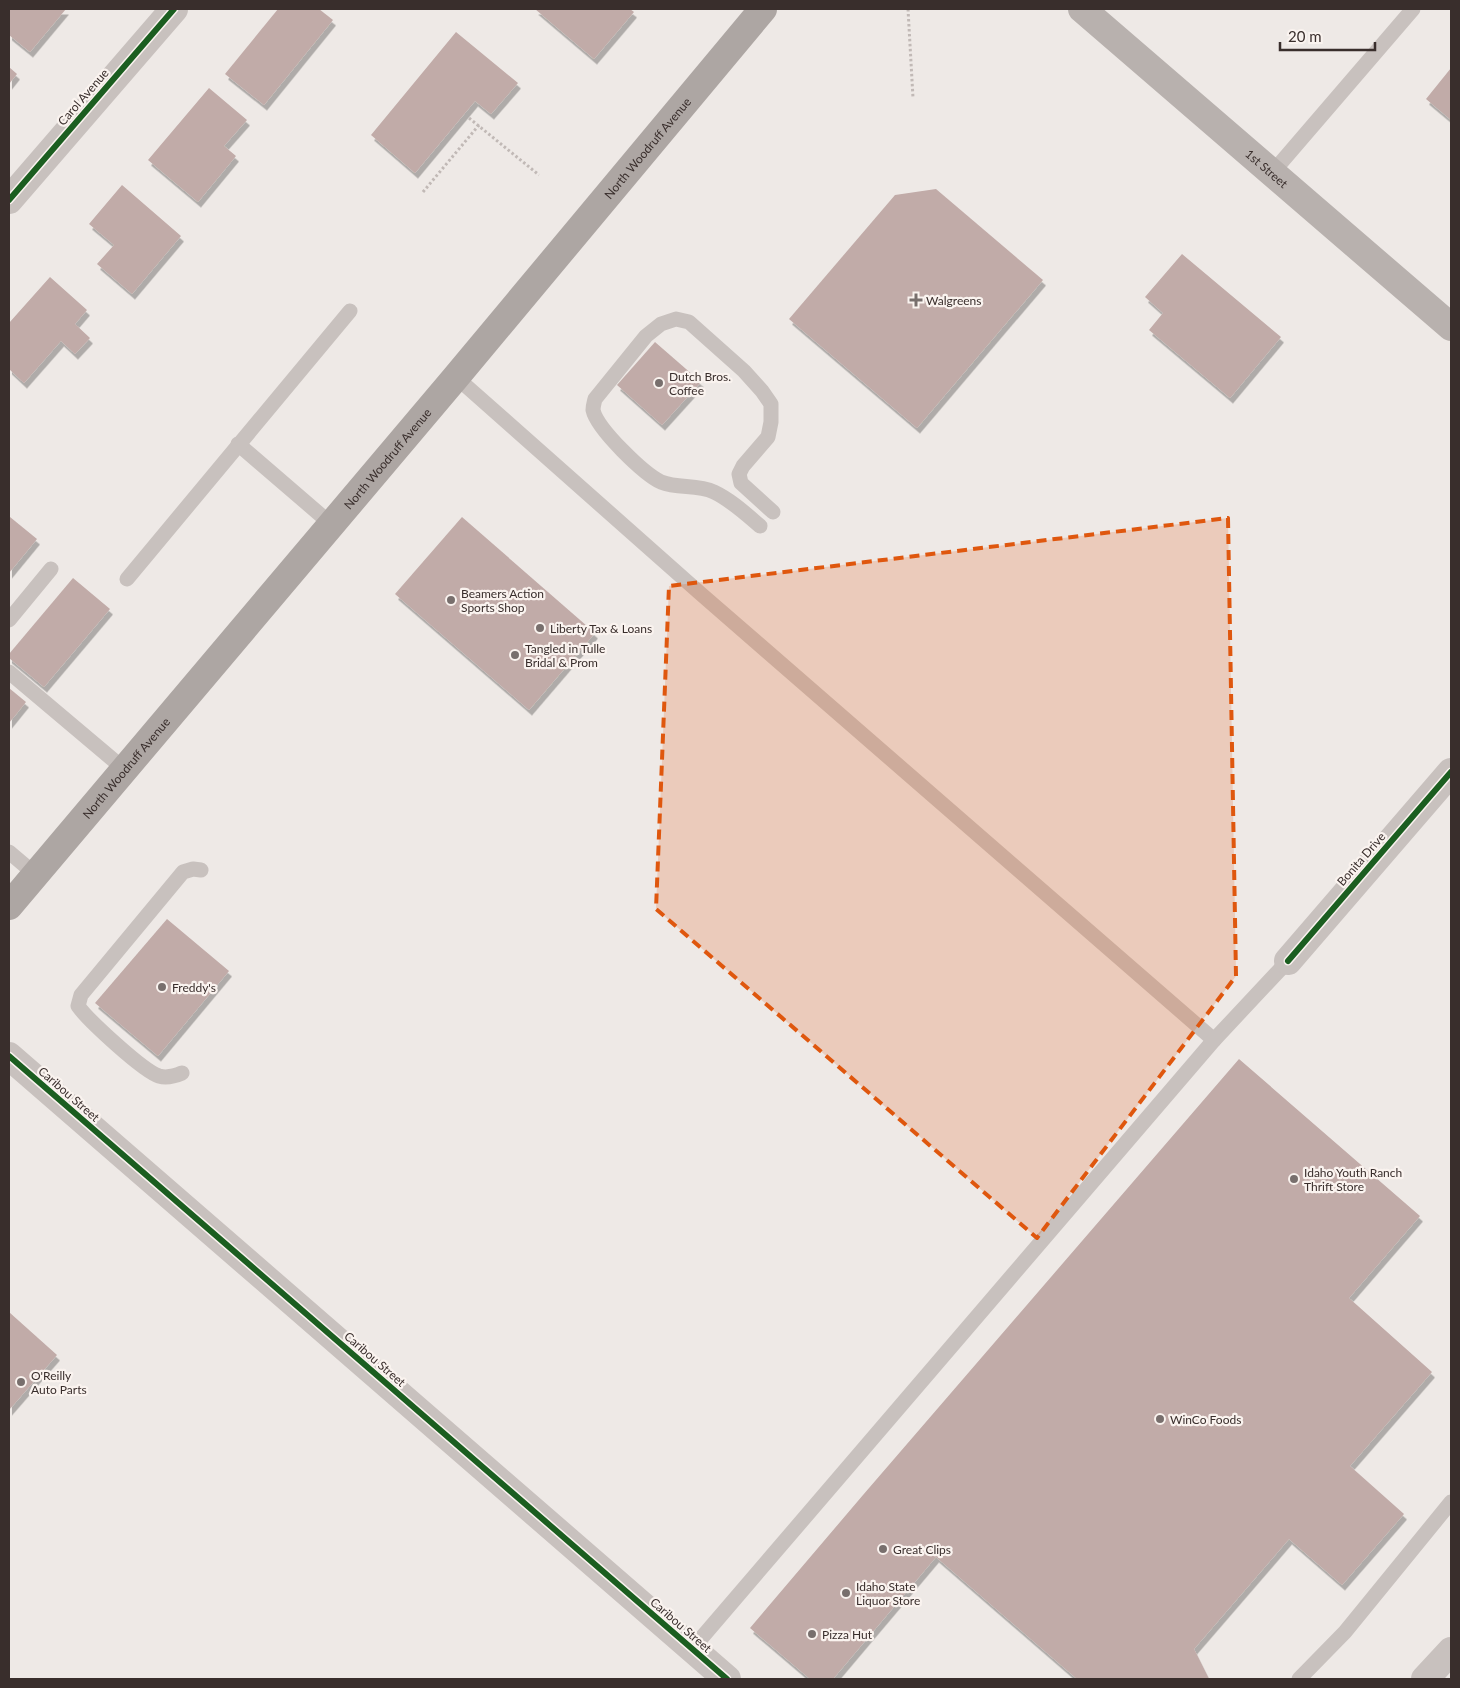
<svg xmlns="http://www.w3.org/2000/svg" width="1460" height="1688" viewBox="0 0 1460 1688" font-family="Lato,sans-serif">
<defs>
<filter id="shadow"><feDropShadow dx="3" dy="5.5" stdDeviation="0" flood-color="#0004"/></filter>
</defs>
<rect width="100%" height="100%" fill="#eee9e6"/>
<!-- building -->
<g fill="#c1aba8" filter="url(#shadow)">
<path d="M9 9H66L30 52 9 35Z"/>
<path d="M278 9H319L333 20 264 105 225 74Z"/>
<path d="M535 9H630L634 12 594 59Z"/>
<path d="M456 32 518 83 491 114 475 101 415 173 371 135Z"/>
<path d="M9 67 17 74 9 84Z"/>
<path d="M1451 68V120L1426 99Z"/>
<path d="M209 88 247 120 224 146 236 156 198 202 148 160Z"/>
<path d="M122 185 181 236 132 294 97 264 114 245 89 224Z"/>
<path d="M936 189 1043 280 917 428 789 319 895 195Z"/>
<path d="M1182 254 1281 337 1230 398 1149 330 1163 313 1145 297Z"/>
<path d="M50 277 87 310 75 324 90 338 75 354 61 341 24 383 9 369V323Z"/>
<path d="M655 342 701 382 662 425 617 385Z"/>
<path d="M10 517 37 539 9 573V518Z"/>
<path d="M462 517 595 633 529 710 395 594Z"/>
<path d="M73 578 110 609 44 687 9 658V654Z"/>
<path d="M9 688 26 702 9 723Z"/>
<path d="M167 919 229 971 158 1056 95 1003Z"/>
<path d="M1239 1059 1420 1216 1349 1298 1432 1372 1350 1466 1404 1514 1342 1585 1289 1539 1194 1649 1209 1679H1077L936 1557 833 1679H810L750 1628 863 1495Z"/>
<path d="M9 1312 57 1355 9 1410Z"/>
</g>
<g fill="none" stroke-linecap="round" stroke-linejoin="round">
<!-- path -->
<g stroke="#c1b9b6" stroke-width="3" stroke-dasharray="2.5 2.5" stroke-linecap="butt">
<path d="M908 9 913 98"/>
<path d="M469 118 539 175"/>
<path d="M423 192 479 125"/>
</g>
<!-- service -->
<g stroke="#c8c1be" stroke-width="15">
<path d="M1272 173 1413 9"/>
<path d="M456 377 701 594 1214 1040"/>
<path d="M238 444 331 524"/>
<path d="M760 526C746 514 731 500 714 492 697 484 678 489 661 482 644 474 597 429 593 410 593 406 594 403 595 399L646 336 661 324 676 319 689 322 744 371 762 391 771 404V422L768 437 743 466 739 474 741 483 773 512"/>
<path d="M127 579 350 311"/>
<path d="M9 620 51 569"/>
<path d="M9 672 124 769"/>
<path d="M9 852 35 874"/>
<path d="M182 1073C175 1076 166 1078 159 1076 143 1071 88 1020 78 1006L81 995 183 872 193 869 201 870"/>
<path d="M692 1649 1214 1040 1288 961"/>
<path d="M1299 1679 1345 1632 1451 1502"/>
</g>
<!-- minor -->
<g stroke="#c8c1be" stroke-width="28">
<path d="M9 200 174 9"/>
<path d="M1288 961 1451 772"/>
<path d="M9 1056 727 1679"/>
<path d="M1425 1679 1451 1651"/>
</g>
<!-- secondary -->
<path stroke="#b8b1ae" stroke-width="28" id="s1" d="M1082 9 1451 327"/>
<!-- primary -->
<path stroke="#ada6a3" stroke-width="28" id="s2" d="M9 906 456 377 763 9"/>
<!-- cycleway casing -->
<g stroke="#faf3ef" stroke-width="9">
<g id="cycleway">
<path d="M9 200 174 9"/>
<path d="M1288 961 1451 772"/>
<path d="M9 1056 727 1679"/>
</g>
</g>
<!-- cycleway -->
<use href="#cycleway" stroke="#1b5e20" stroke-width="6"/>
</g>
<!-- marked area -->
<path fill="#df570e" fill-opacity="0.2" stroke="#df570e" stroke-width="4" stroke-dasharray="10 6" stroke-linejoin="round" d="M1228 518 1236 976 1037 1238 656 909 669 586Z"/>
<!-- markers -->
<g fill="#786f6d" stroke="#faf3ef" stroke-width="2">
<path d="M913.5 292.5h5v5h5v5h-5v5h-5v-5h-5v-5h5z"/>
<circle cx="659" cy="383" r="5"/>
<circle cx="451" cy="600" r="5"/>
<circle cx="540" cy="628" r="5"/>
<circle cx="515" cy="655" r="5"/>
<circle cx="162" cy="987" r="5"/>
<circle cx="1294" cy="1179" r="5"/>
<circle cx="21" cy="1382" r="5"/>
<circle cx="1160" cy="1419" r="5"/>
<circle cx="883" cy="1549" r="5"/>
<circle cx="846" cy="1593" r="5"/>
<circle cx="812" cy="1634" r="5"/>
</g>
<g text-anchor="middle" dominant-baseline="central" stroke-width="4.5" stroke-linejoin="round" paint-order="stroke">
<!-- street labels -->
<g font-size="12" fill="#392e2c" stroke="#faf3ef">
<text transform="translate(83 97) rotate(-49)">Carol Avenue</text>
<text stroke="none"><textPath href="#s2" startOffset="991">North Woodruff Avenue</textPath></text>
<text stroke="none"><textPath href="#s1" startOffset="244">1st Street</textPath></text>
<text stroke="none"><textPath href="#s2" startOffset="586">North Woodruff Avenue</textPath></text>
<text stroke="none"><textPath href="#s2" startOffset="181">North Woodruff Avenue</textPath></text>
<text transform="translate(1361 859) rotate(-49)">Bonita Drive</text>
<text transform="translate(69 1094) rotate(41)">Caribou Street</text>
<text transform="translate(375 1359) rotate(41)">Caribou Street</text>
<text transform="translate(681 1625) rotate(41)">Caribou Street</text>
</g>
<!-- poi labels -->
<g font-size="12" fill="#392e2c" stroke="#faf3ef" text-anchor="start">
<text x="926" y="300">Walgreens</text>
<text x="669" y="376">Dutch Bros.<tspan x="669" dy="14">Coffee</tspan></text>
<text x="461" y="593">Beamers Action<tspan x="461" dy="14">Sports Shop</tspan></text>
<text x="550" y="628">Liberty Tax &amp; Loans</text>
<text x="525" y="648">Tangled in Tulle<tspan x="525" dy="14">Bridal &amp; Prom</tspan></text>
<text x="172" y="987">Freddy's</text>
<text x="1304" y="1172">Idaho Youth Ranch<tspan x="1304" dy="14">Thrift Store</tspan></text>
<text x="31" y="1375">O'Reilly<tspan x="31" dy="14">Auto Parts</tspan></text>
<text x="1170" y="1419">WinCo Foods</text>
<text x="893" y="1549">Great Clips</text>
<text x="856" y="1586">Idaho State<tspan x="856" dy="14">Liquor Store</tspan></text>
<text x="822" y="1634">Pizza Hut</text>
</g>
</g>
<!-- border -->
<rect width="1460" height="1688" fill="none" stroke="#392e2c" stroke-width="20"/>
<!-- scale -->
<path d="M1280 42v8h95v-8" fill="none" stroke="#392e2c" stroke-width="2.5"/>
<text x="1288" y="42" font-size="15" fill="#392e2c" stroke="#faf3ef" stroke-width="4" paint-order="stroke">20 m</text>
</svg>
